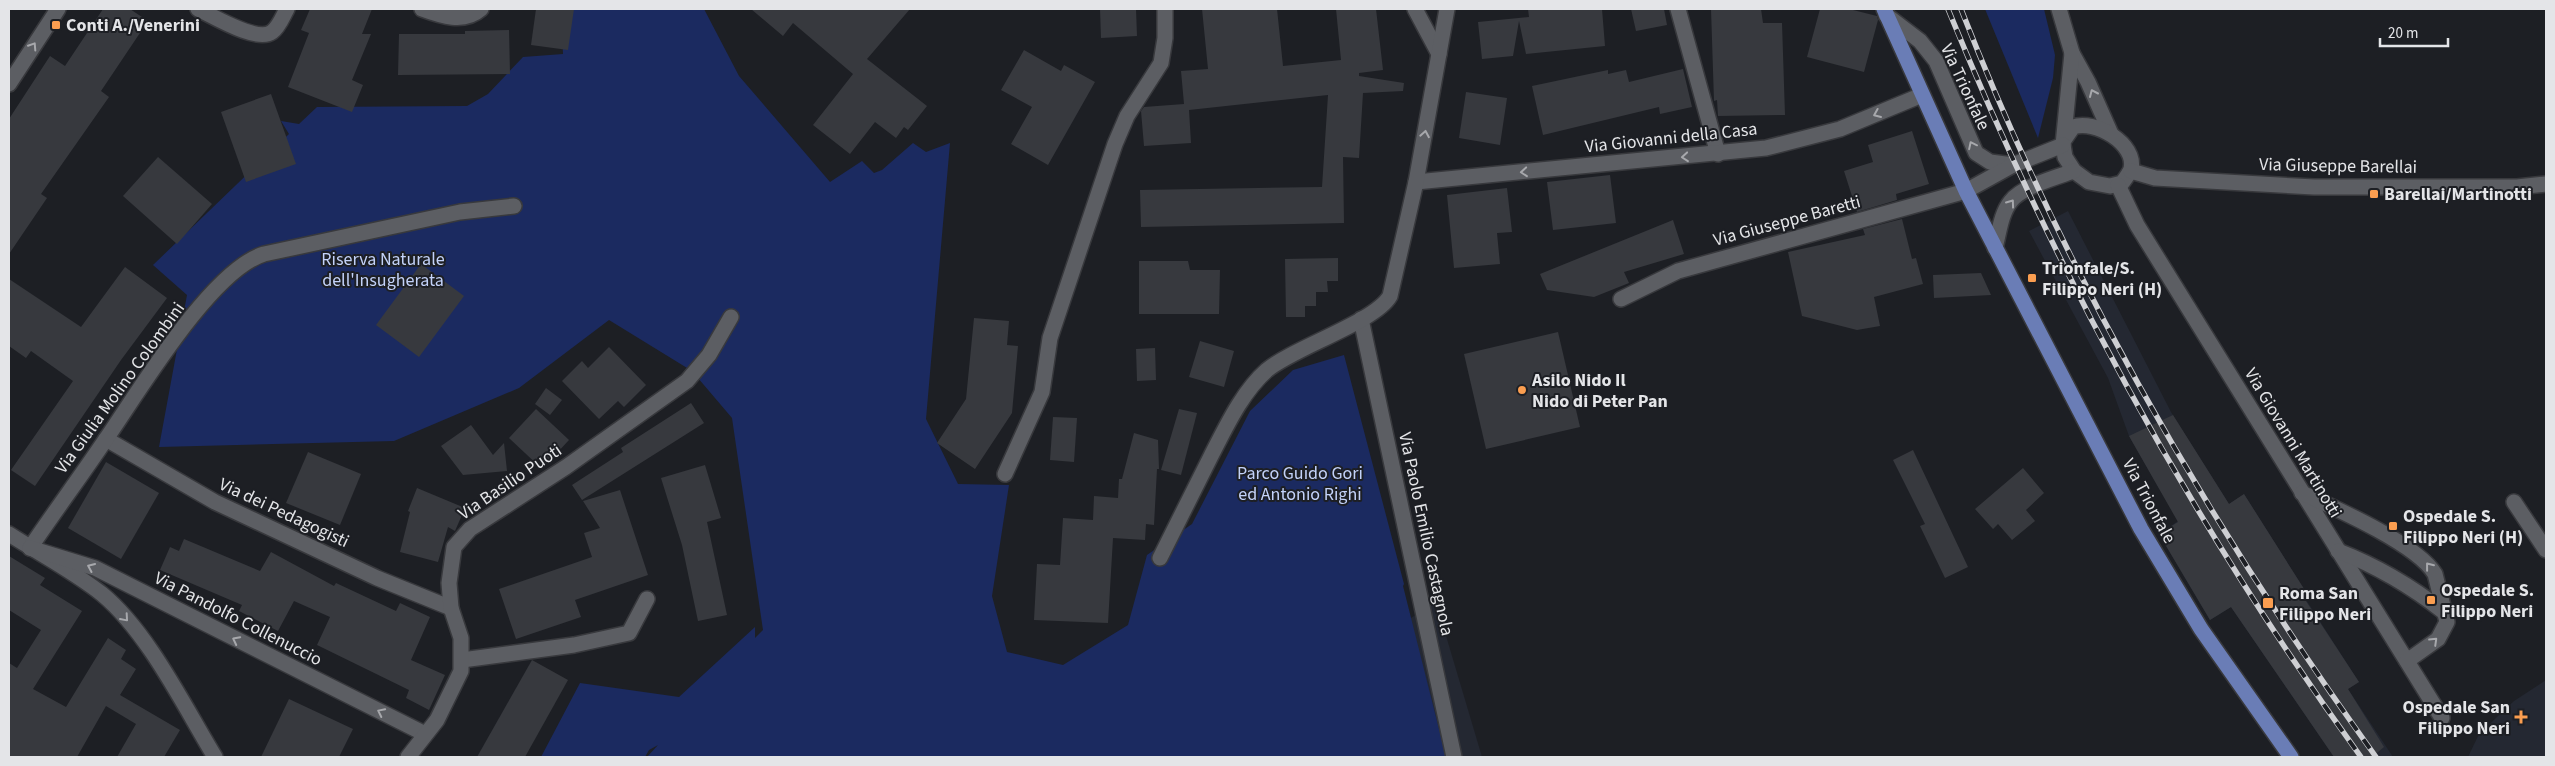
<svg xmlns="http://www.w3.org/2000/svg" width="2555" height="766" viewBox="0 0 2555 766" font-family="'Source Sans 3',sans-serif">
<rect width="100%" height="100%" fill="#1d1f24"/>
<!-- built -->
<g fill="#242832">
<path d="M2068 211 2171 412 2229 504 2244 494 2306 592 2303 595 2359 682 2348 689 2393 757H2334L2231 607 2210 620 2159 534 2178 521 2129 436 2108 378 2029 231Z"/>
<path d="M1436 602 1482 757H1377L1353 655Z"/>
<path d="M2546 680V757H2468L2479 734 2514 701Z"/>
</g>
<!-- green -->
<g fill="#1b2a60">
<path d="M561 9H704L739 76 830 182 862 161 874 173 882 170 913 143 926 152 950 143 926 419 958 484 1009 485 992 596 1007 652 1063 665 1128 625 1147 555 1192 524 1250 411 1293 370 1344 355 1404 584 1403 586 1446 757H647L658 745 649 750 645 757H541L580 683 679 697 755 627V638L763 630 732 418 692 371 609 320 519 388 394 441 159 447 187 295 153 265 289 134 281 121 299 124 317 107 467 106 488 94 523 57 563 54Z"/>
<path d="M1985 9H2044L2055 55 2053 78 2038 138Z"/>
</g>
<!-- building -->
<g fill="#37393e">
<path d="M103 9H130L148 21 101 91 109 97 41 194 47 198 9 254V119L50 56 65 66Z"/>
<path d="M310 9H372L362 34H371L352 80 363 85 352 112 288 87 309 33 301 30Z"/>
<path d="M536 9H574L568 50 531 45Z"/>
<path d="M751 9H910L867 59 927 106 908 130 904 127 896 138 875 122 850 154 813 125 853 74 793 23 783 36Z"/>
<path d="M1100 9H1136L1137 36 1101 38Z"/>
<path d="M1202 9H1277L1283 66 1341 60 1336 9H1376L1383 70 1359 73V76L1404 83 1403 91 1363 93 1359 158 1343 157 1344 223 1141 227 1140 190 1322 187 1328 95 1189 110 1191 143 1144 146 1141 111 1144 107 1184 104 1181 71 1208 69Z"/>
<path d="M1528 9H1602L1605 46 1526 54 1519 21 1513 56 1482 59 1478 22 1529 17Z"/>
<path d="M1631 9H1664L1667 25 1636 31Z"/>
<path d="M1711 9H1761L1763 23H1782L1785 115 1718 116 1717 100 1714 101Z"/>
<path d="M1820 9H1849L1877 16 1878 20 1864 72 1807 57Z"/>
<path d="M509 30 510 74 398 75 399 34H465V31Z"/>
<path d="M1024 50 1061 71 1064 65 1095 82 1048 165 1011 144 1032 107 1001 90Z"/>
<path d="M1683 69 1692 107 1660 114 1659 107 1543 135 1532 86 1608 70V74L1626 70 1629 82Z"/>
<path d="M1466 92 1507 98 1500 145 1459 138Z"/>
<path d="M271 94 296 164 246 182 221 112Z"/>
<path d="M1912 131 1929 184 1896 194 1897 200 1857 212 1844 171 1873 162 1868 145Z"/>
<path d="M158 157 212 204 177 244 123 196Z"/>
<path d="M1610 175 1616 223 1553 230 1547 182Z"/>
<path d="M1507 188 1512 232 1497 233 1500 264 1454 268 1447 195Z"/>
<path d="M1902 219 1912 259 1916 258 1923 284 1874 297 1880 326 1857 330 1802 316 1788 252 1865 235 1863 229Z"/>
<path d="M1673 220 1684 254 1624 272 1629 283 1594 297 1547 290 1540 274Z"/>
<path d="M1338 258V281H1327L1328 292H1316V306H1305V317H1286L1285 259Z"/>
<path d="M1139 261H1188L1190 270H1220L1219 314H1139Z"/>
<path d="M421 264 464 296 419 357 376 325Z"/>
<path d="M125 267 167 298 121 360 35 486 11 470 73 381 31 351 26 358 9 346V279L81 327Z"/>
<path d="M1981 273 1991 295 1934 298 1933 275Z"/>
<path d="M974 318 1009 321 1007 345 1018 346 1012 413 975 469 937 443 966 399Z"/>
<path d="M1558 332 1580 427 1486 449 1464 354Z"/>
<path d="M1200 341 1234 351 1224 387 1189 377Z"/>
<path d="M609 347 646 385 624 407 618 401 599 419 562 381 582 361 588 368Z"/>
<path d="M1155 348 1156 380 1137 381 1136 349Z"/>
<path d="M546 388 562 400 550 415 535 404Z"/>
<path d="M691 403 704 423 582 500 572 485 623 452 621 448Z"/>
<path d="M536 409 569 440 542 469 509 438Z"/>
<path d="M1179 409 1197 413 1181 475 1161 470Z"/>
<path d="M2173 415 2229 504 2244 494 2306 592 2302 595 2359 682 2348 689 2384 747 2372 757H2334L2231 607 2210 620 2159 534 2178 522 2129 436Z"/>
<path d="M1053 417 1077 418 1074 462 1050 460Z"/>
<path d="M471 425 493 455 504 443 507 471 463 475 441 446Z"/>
<path d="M1134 433 1158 440 1159 469H1157L1154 525 1146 524 1145 540 1113 538 1108 623 1034 620 1037 564 1060 565 1063 518 1093 520 1094 496 1118 498 1119 479H1122Z"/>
<path d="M1913 450 1968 567 1945 578 1920 526 1925 524 1893 460Z"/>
<path d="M308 452 361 474 340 525 286 503Z"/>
<path d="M106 462 159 493 121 559 68 528Z"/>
<path d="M705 465 721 518 707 522 727 615 698 621 682 545 661 478Z"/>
<path d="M2023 468 2044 493 2026 510 2035 521 2012 540 1998 524 1993 529 1975 509Z"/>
<path d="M417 488 465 508 455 531 448 527 438 562 400 552 410 512 408 511Z"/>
<path d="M620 490 648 575 575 600 581 617 516 639 499 589 592 557 584 533 600 528 583 501Z"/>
<path d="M184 539 260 571 271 552 334 586 336 583 396 611 400 603 430 617 411 660 445 675 429 710 406 698 409 690 317 645 330 617 294 601 278 631 239 611 242 605 160 570 170 547 179 551Z"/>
<path d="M9 556 45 578 40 585 82 611 33 689 66 707 108 638 126 650 121 659 136 669 120 695 180 730 164 757H117L136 724 106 706 77 757H9V663L17 668 41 630 9 610Z"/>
<path d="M532 660 568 680 525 757H477Z"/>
<path d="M289 699 353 729 339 757H261Z"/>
</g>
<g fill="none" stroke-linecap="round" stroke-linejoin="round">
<!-- minor casing -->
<g stroke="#38393d" stroke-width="18">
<g id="minor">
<path d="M198 9C213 16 257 43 272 32 279 27 283 16 287 9"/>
<path d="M422 9C441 16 464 24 481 9"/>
<path d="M1415 9 1439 54"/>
<path d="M1678 9 1718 154"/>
<path d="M2059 9 2072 53 2088 82 2111 134"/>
<path d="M1886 15 1920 41 1936 61 1976 153 1990 162 2013 165"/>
<path d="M9 84 58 9"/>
<path d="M2064 140 2073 127C2095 119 2137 144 2131 169 2129 174 2125 179 2122 183L2110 186 2089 182 2074 171 2065 157 2063 145 2072 53"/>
<path d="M2131 171 2155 178 2314 187H2517L2546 184"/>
<path d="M1416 182 1766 148 1840 129 1922 95"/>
<path d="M2118 185 2137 225 2442 718"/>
<path d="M1995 248C1999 233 2001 213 2011 201 2021 187 2057 177 2074 171"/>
<path d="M1621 299 1678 271 1966 191 2013 165 2063 145"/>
<path d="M1361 319 1454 757"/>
<path d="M106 439 215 502 377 578 451 608"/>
<path d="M1005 474 1042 392 1050 338 1115 144 1127 116 1161 63 1165 38V9"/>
<path d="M2302 493C2335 508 2417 544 2435 574L2447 622 2438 639 2407 661"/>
<path d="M2514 502 2546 550"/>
<path d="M9 534C40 554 73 571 102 594 148 632 184 706 215 757"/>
<path d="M30 548C55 511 81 476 106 439 138 393 211 270 264 254L460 212 514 206"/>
<path d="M30 548 95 568 425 734"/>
<path d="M2338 551C2377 566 2411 586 2444 612"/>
<path d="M1160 558C1177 524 1194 490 1211 456 1226 427 1242 392 1267 370 1295 347 1375 322 1390 296L1416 182 1447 9"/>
<path d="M462 660 574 645 629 633 647 599"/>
<path d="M408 757 437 720 461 671V638L451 608 449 583 454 547 470 529 566 467 687 381 709 355 731 317"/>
</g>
</g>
<!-- major casing -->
<g stroke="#38393d" stroke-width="18">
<path id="major" d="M1884 9 1966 191 2141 529 2201 629 2291 757"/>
</g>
<!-- minor -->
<use href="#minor" stroke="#5c5e63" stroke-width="15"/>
<!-- major -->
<use href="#major" stroke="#6a7db6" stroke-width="15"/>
<!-- rail casing -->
<g stroke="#cecfd3" stroke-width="5.5">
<g id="rail">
<path d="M1948 9C2056 274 2193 525 2361 757"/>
<path d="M1961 9C2065 275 2209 525 2376 757"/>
</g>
</g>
<!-- rail -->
<use href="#rail" stroke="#1d1f24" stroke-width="4" stroke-dasharray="11" stroke-linecap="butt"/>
</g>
<!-- one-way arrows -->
<defs><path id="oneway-chevron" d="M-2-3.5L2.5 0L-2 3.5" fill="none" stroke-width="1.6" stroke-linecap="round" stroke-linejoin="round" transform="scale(1.25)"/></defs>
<g stroke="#a7a8ac">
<use href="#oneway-chevron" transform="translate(33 46) rotate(-57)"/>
<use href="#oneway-chevron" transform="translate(2093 93) rotate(-114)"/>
<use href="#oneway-chevron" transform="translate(1877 114) rotate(157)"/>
<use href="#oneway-chevron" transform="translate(1425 134) rotate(-80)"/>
<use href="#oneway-chevron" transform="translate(1972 145) rotate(-116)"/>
<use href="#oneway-chevron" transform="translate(1685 157) rotate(175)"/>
<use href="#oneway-chevron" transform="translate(1524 172) rotate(175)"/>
<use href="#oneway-chevron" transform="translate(2011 203) rotate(-54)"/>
<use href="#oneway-chevron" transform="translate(2429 566) rotate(-128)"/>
<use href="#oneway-chevron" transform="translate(91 567) rotate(-156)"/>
<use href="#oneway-chevron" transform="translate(125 618) rotate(49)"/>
<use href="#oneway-chevron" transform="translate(236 640) rotate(-153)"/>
<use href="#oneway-chevron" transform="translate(2434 641) rotate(-44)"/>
<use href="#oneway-chevron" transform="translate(381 712) rotate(-154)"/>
</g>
<!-- markers -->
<g fill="#fb9e50" stroke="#1d1f24" stroke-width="2">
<rect x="51" y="20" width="10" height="10" rx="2.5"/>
<rect x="2369" y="189" width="10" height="10" rx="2.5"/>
<rect x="2027" y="273" width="10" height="10" rx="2.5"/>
<circle cx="1522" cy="390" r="5"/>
<rect x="2388" y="521" width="10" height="10" rx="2.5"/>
<rect x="2426" y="595" width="10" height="10" rx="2.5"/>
<rect x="2262" y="597" width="12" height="12" rx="2.5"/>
<path d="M2518.5 709.5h5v5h5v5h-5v5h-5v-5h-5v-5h5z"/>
</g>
<g text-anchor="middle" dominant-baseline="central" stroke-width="4" stroke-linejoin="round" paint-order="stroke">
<!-- poi labels -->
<g font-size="18" font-weight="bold" fill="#e4e5e8" stroke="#1d1f24" text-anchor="start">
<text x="66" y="25">Conti A./Venerini</text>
<text x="2384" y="194">Barellai/Martinotti</text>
<text x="2042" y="268">Trionfale/S.<tspan x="2042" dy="21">Filippo Neri (H)</tspan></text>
<text x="1532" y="380">Asilo Nido Il<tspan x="1532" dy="21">Nido di Peter Pan</tspan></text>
<text x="2403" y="516">Ospedale S.<tspan x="2403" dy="21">Filippo Neri (H)</tspan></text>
<text x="2441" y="590">Ospedale S.<tspan x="2441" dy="21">Filippo Neri</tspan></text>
<text x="2279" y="593">Roma San<tspan x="2279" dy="21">Filippo Neri</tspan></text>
<text x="2510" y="707" text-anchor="end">Ospedale San<tspan x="2510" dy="21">Filippo Neri</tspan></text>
</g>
<!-- street labels -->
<g font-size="18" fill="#e4e5e8" stroke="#1d1f24">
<text transform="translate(1965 87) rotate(65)">Via Trionfale</text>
<text transform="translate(1671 138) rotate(-6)">Via Giovanni della Casa</text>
<text transform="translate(2338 166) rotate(1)">Via Giuseppe Barellai</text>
<text transform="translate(1787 221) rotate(-15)">Via Giuseppe Baretti</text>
<text transform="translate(120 388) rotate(-54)">Via Giulia Molino Colombini</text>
<text transform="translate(2293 443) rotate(59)">Via Giovanni Martinotti</text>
<text transform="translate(510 482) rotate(-34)">Via Basilio Puoti</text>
<text transform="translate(2149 501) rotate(62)">Via Trionfale</text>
<text transform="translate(284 513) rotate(25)">Via dei Pedagogisti</text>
<text transform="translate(1426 534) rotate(78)">Via Paolo Emilio Castagnola</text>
<text transform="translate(238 619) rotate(27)">Via Pandolfo Collenuccio</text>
</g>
<!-- park labels -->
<g font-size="18" fill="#c3d2f9" stroke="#1d1f24">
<text x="383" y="259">Riserva Naturale<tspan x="383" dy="21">dell'Insugherata</tspan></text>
<text x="1300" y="473">Parco Guido Gori<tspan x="1300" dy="21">ed Antonio Righi</tspan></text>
</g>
</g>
<!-- border -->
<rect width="2555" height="766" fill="none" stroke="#e4e5e8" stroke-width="20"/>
<!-- scale -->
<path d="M2380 38v8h68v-8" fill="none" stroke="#e4e5e8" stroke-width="2.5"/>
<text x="2388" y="38" font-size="15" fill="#e4e5e8" stroke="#1d1f24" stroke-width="4" paint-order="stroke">20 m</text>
</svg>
